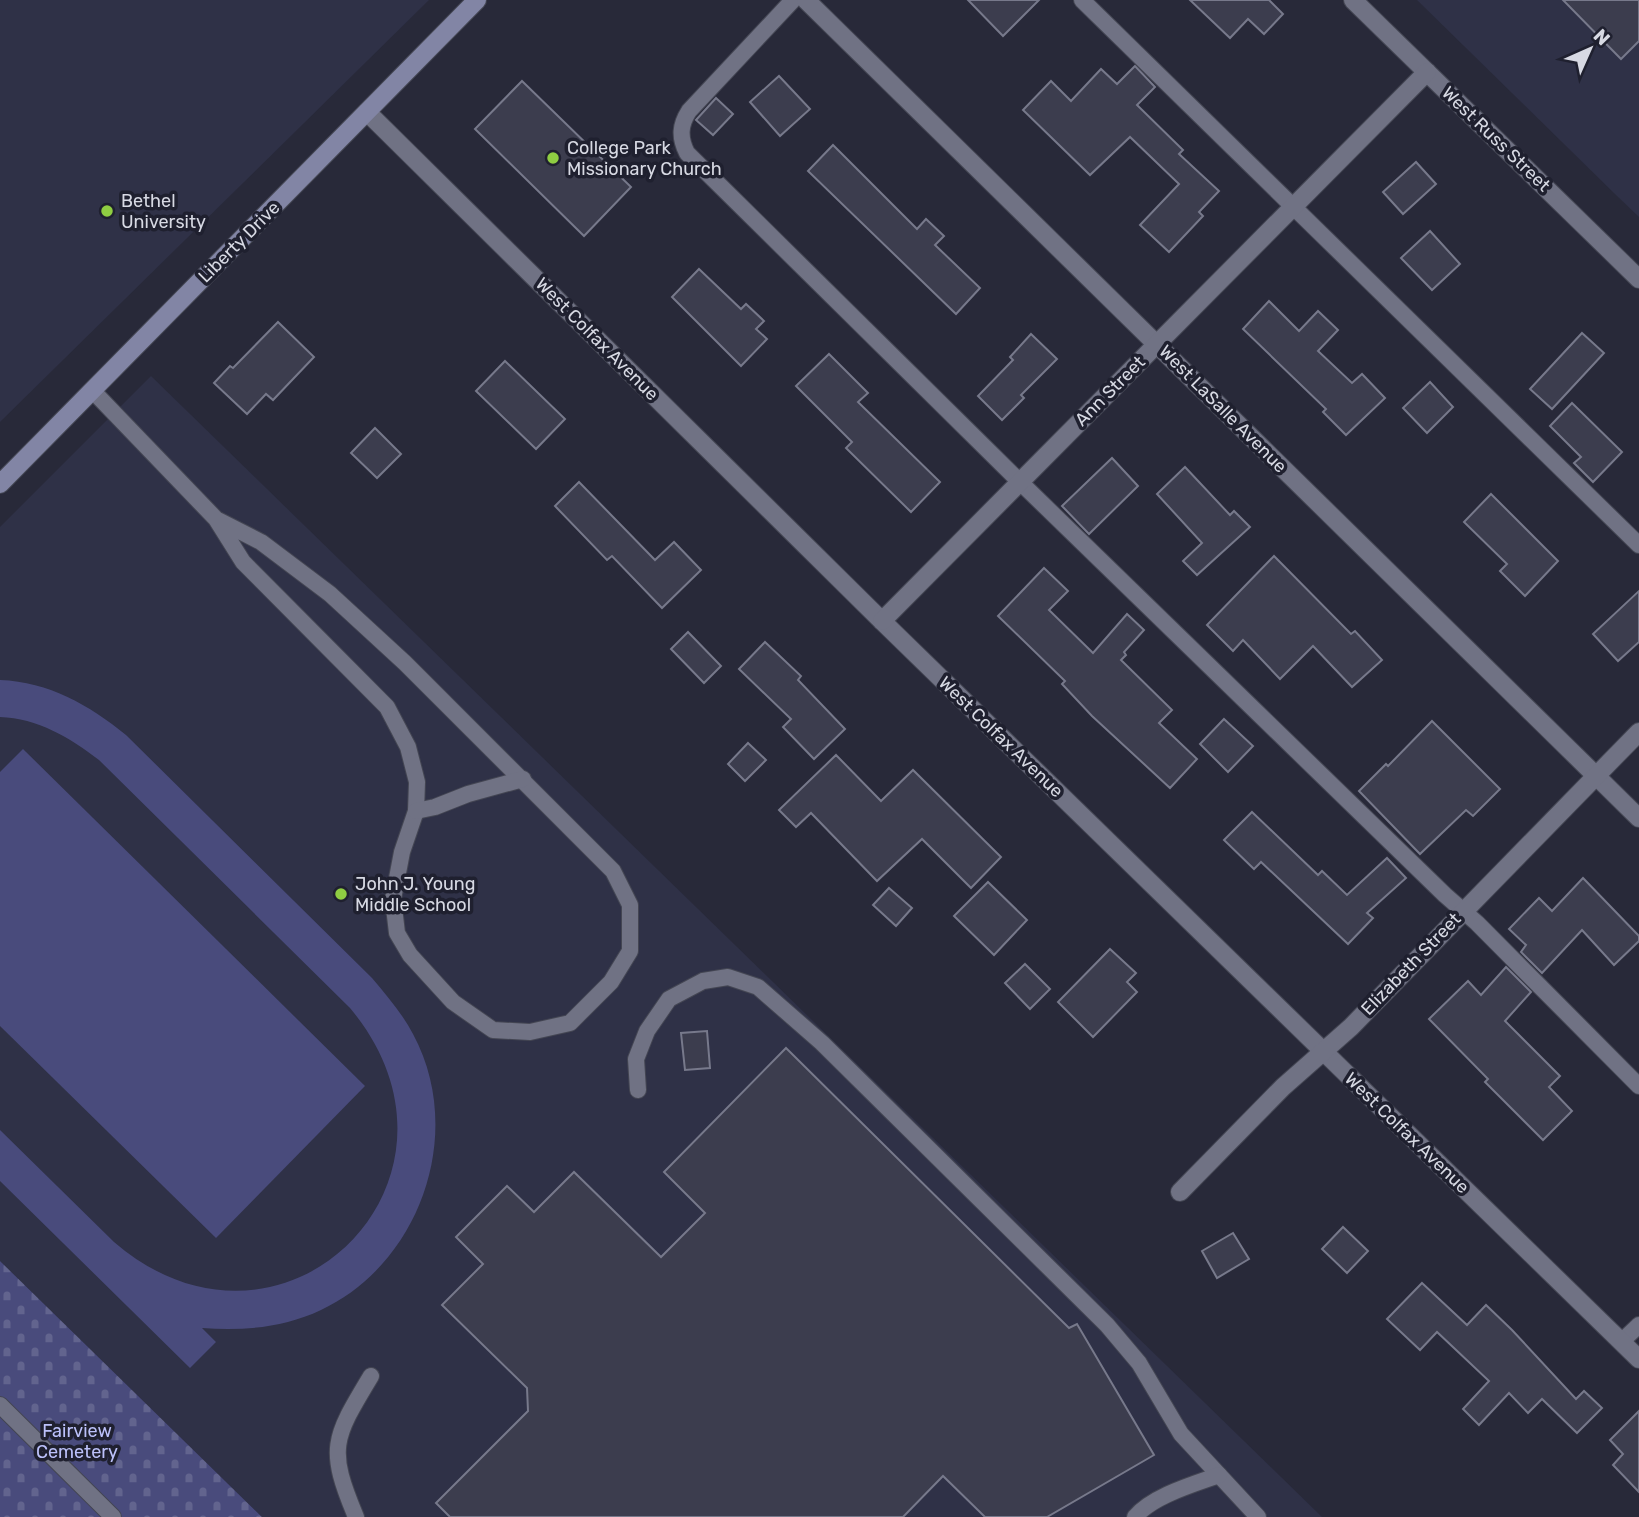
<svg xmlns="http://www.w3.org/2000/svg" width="1639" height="1517" viewBox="0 0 1639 1517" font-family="Rubik,sans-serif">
<defs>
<pattern id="cemetery-stones" width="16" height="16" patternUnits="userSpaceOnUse" patternTransform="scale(1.75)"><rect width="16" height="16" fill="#494b7c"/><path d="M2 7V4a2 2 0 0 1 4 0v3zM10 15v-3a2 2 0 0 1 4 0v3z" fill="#62648e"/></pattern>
</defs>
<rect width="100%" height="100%" fill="#282939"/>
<!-- built -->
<g fill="#2f3147">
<path d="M0 0H429L0 422Z"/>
<path d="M1417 0H1639V217L1616 195Z"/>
<path d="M151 376 1322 1517H262L0 1261V527Z"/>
</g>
<!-- grass -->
<g fill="#494b7c">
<path d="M0 680C49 682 89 705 126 735L372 978C387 996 402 1013 413 1034 466 1132 421 1263 321 1310 283 1328 243 1331 202 1328L216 1342 190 1368 0 1181V1130L114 1242C283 1387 493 1179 350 1008L99 760C71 738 37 718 0 717Z"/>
<path d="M23 749 365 1086 216 1238 0 1026V772Z"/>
</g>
<!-- cemetery -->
<path fill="url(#cemetery-stones)" d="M0 1261 262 1517H0Z"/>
<!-- building -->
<g fill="#3c3d4e" stroke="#77798b" stroke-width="2">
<path d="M968 0H1039L1003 36Z"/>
<path d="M1190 0H1269L1283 14 1264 34 1248 19 1230 38Z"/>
<path d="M1563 0H1639V41L1621 59Z"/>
<path d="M1135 66 1155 87 1137 105 1183 150 1179 154 1219 191 1199 212 1203 216 1169 252 1140 225 1179 184 1130 137 1090 175 1023 110 1051 81 1071 101 1101 69 1117 84Z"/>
<path d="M779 76 810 109 780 136 750 102Z"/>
<path d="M522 81 631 187 584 236 475 129Z"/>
<path d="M716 98 733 114 713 135 696 120Z"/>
<path d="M833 145 917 229 926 219 944 236 935 245 980 288 956 314 808 171Z"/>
<path d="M1416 162 1436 184 1403 214 1383 192Z"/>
<path d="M1430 231 1460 264 1432 290 1401 258Z"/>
<path d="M699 269 741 309 746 304 764 321 756 329 767 339 741 366 672 297Z"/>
<path d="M1269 301 1299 331 1318 311 1338 330 1318 351 1352 383 1362 374 1385 398 1346 435 1323 412 1326 409 1243 329Z"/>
<path d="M278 322 314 357 273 400 266 394 247 414 214 383 230 366 233 368Z"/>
<path d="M1582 333 1604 353 1552 409 1530 389Z"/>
<path d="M1031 334 1057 359 1021 395 1024 398 1002 420 978 396 1013 360 1010 357Z"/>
<path d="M829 354 868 393 858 402 940 482 911 512 846 448 852 442 796 386Z"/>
<path d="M505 361 565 419 536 449 476 391Z"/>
<path d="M1430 382 1453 407 1427 433 1403 408Z"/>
<path d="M1572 403 1622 452 1593 482 1574 463 1581 457 1550 426Z"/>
<path d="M375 428 401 454 377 478 351 453Z"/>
<path d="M1112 458 1138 486 1089 534 1062 506Z"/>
<path d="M1185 467 1230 515 1234 511 1250 527 1197 575 1183 561 1202 543 1157 494Z"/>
<path d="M579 482 655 560 674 542 701 570 662 608 612 556 607 560 555 506Z"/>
<path d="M1491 494 1558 561 1525 596 1500 571 1507 564 1464 522Z"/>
<path d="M1274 556 1351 634 1355 631 1382 660 1352 687 1313 646 1280 679 1243 640 1233 651 1207 625Z"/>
<path d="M1044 568 1068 591 1049 610 1093 653 1127 614 1144 630 1124 652 1126 655 1121 660 1172 710 1159 723 1197 759 1170 788 1092 716 1062 684 1065 681 998 616Z"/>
<path d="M1639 591V642L1618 661 1593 634Z"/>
<path d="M688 632 721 666 704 683 671 649Z"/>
<path d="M765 642 801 676 798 680 845 729 814 759 783 727 791 719 739 669Z"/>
<path d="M1224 719 1253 746 1228 772 1200 744Z"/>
<path d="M1432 721 1500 789 1473 816 1466 810 1420 854 1359 791 1386 764 1388 766Z"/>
<path d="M748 743 766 760 745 781 728 764Z"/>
<path d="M836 755 881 801 913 770 1001 857 971 888 922 839 877 881 811 813 796 827 779 810Z"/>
<path d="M1252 812 1318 875 1322 871 1347 895 1387 858 1406 878 1367 913 1373 918 1348 944 1261 862 1254 869 1224 840Z"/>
<path d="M1583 878 1639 936V941L1614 965 1582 930 1542 973 1521 952 1526 945 1509 929 1539 898 1552 911Z"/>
<path d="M988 882 1027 920 994 955 954 916Z"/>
<path d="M889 888 912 908 896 926 873 905Z"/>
<path d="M1110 949 1136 973 1127 982 1137 992 1093 1037 1058 1002Z"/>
<path d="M1025 964 1050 989 1030 1009 1005 983Z"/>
<path d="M1506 967 1531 992 1505 1021 1560 1076 1549 1087 1572 1111 1543 1140 1485 1082 1488 1079 1429 1019 1468 981 1481 995Z"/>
<path d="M707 1031 710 1068 685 1070 681 1033Z"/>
<path d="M786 1048 1069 1328 1077 1324 1154 1455 1047 1517H985L943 1476 903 1517H450L436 1503 528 1411 527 1388 442 1305 483 1264 456 1237 507 1186 534 1212 574 1172 661 1257 705 1213 664 1172Z"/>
<path d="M1343 1227 1368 1251 1347 1273 1322 1249Z"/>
<path d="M1233 1233 1249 1259 1217 1278 1202 1251Z"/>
<path d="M1422 1283 1467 1325 1486 1305 1512 1330 1576 1399 1584 1391 1602 1408 1577 1433 1542 1399 1528 1413 1509 1393 1479 1425 1463 1409 1489 1381 1437 1332 1420 1350 1387 1319Z"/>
<path d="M1639 1411V1492L1613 1465 1623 1454 1610 1440Z"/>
</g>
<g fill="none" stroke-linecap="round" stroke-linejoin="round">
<!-- lane casing -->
<g stroke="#444653" stroke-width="18">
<g id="lane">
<path d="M793 0 689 111C680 125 679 137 687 153L1019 481 1445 895 1477 923 1639 1086"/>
<path d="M1082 0 1639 545"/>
<path d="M92 390 216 519 261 542 330 594 405 663 613 871 630 905V951L611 982 570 1023 530 1032 493 1030 453 1002 410 955 397 933 393 899 402 852 416 811 417 782 408 747 387 707 243 562 216 519"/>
<path d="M416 811 435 807 468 794 523 779"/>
<path d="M638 1090 636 1059 647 1031 669 999 703 981 728 977 758 987 822 1043 1107 1325 1139 1363 1181 1434 1258 1517"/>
<path d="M1621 1342 1639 1325"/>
<path d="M0 1405 113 1517"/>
<path d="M356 1517C327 1448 333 1439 371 1376"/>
<path d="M1135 1517C1152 1496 1194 1484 1219 1475"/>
</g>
</g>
<!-- street casing -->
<g stroke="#444653" stroke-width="20">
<g id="street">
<path d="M806 0 1639 818"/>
<path d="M1353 0 1639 279"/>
<path d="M367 112 882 621 1639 1359"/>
<path d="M882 621 1427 72"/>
<path d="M1180 1192 1283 1087 1351 1027 1639 732"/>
</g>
</g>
<!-- secondary casing -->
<g stroke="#444653" stroke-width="20">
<path id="secondary" d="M0 484 477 0"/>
</g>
<!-- lane -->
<use href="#lane" stroke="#707284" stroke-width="16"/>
<!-- street -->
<use href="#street" stroke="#707284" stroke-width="18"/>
<!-- secondary -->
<use href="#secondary" stroke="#8285a5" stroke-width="18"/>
</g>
<!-- markers -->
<g fill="#8fcd42" stroke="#1f202f" stroke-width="2.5">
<circle cx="553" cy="158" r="7"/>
<circle cx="107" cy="211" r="7"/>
<circle cx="341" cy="894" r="7"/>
</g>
<g text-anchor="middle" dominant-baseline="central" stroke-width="7" stroke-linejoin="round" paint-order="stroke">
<!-- street labels -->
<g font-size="18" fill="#d7d9e3" stroke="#1f202f">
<text transform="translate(1496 139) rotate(44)">West Russ Street</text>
<text transform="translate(239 242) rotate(-45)">Liberty Drive</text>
<text transform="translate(597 339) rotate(45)">West Colfax Avenue</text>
<text transform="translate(1110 391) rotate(-45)">Ann Street</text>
<text transform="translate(1223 409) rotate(45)">West LaSalle Avenue</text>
<text transform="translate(1001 737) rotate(44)">West Colfax Avenue</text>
<text transform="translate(1411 964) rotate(-46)">Elizabeth Street</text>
<text transform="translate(1407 1133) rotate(44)">West Colfax Avenue</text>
</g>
<!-- poi labels -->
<g font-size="18" fill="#d7d9e3" stroke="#1f202f" text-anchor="start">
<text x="567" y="148">College Park<tspan x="567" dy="21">Missionary Church</tspan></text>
<text x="121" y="201">Bethel<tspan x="121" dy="21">University</tspan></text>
<text x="355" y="884">John J. Young<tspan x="355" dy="21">Middle School</tspan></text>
</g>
<!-- park labels -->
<g font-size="18" fill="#bcc1fa" stroke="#1f202f">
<text x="77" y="1431">Fairview<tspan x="77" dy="21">Cemetery</tspan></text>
</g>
</g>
<!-- north arrow -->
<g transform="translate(1590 49) rotate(45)" stroke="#1f202f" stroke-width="5" paint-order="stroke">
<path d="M0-5L12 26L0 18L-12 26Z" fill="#d7d9e3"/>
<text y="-10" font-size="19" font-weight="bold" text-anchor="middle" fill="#d7d9e3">N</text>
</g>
</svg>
